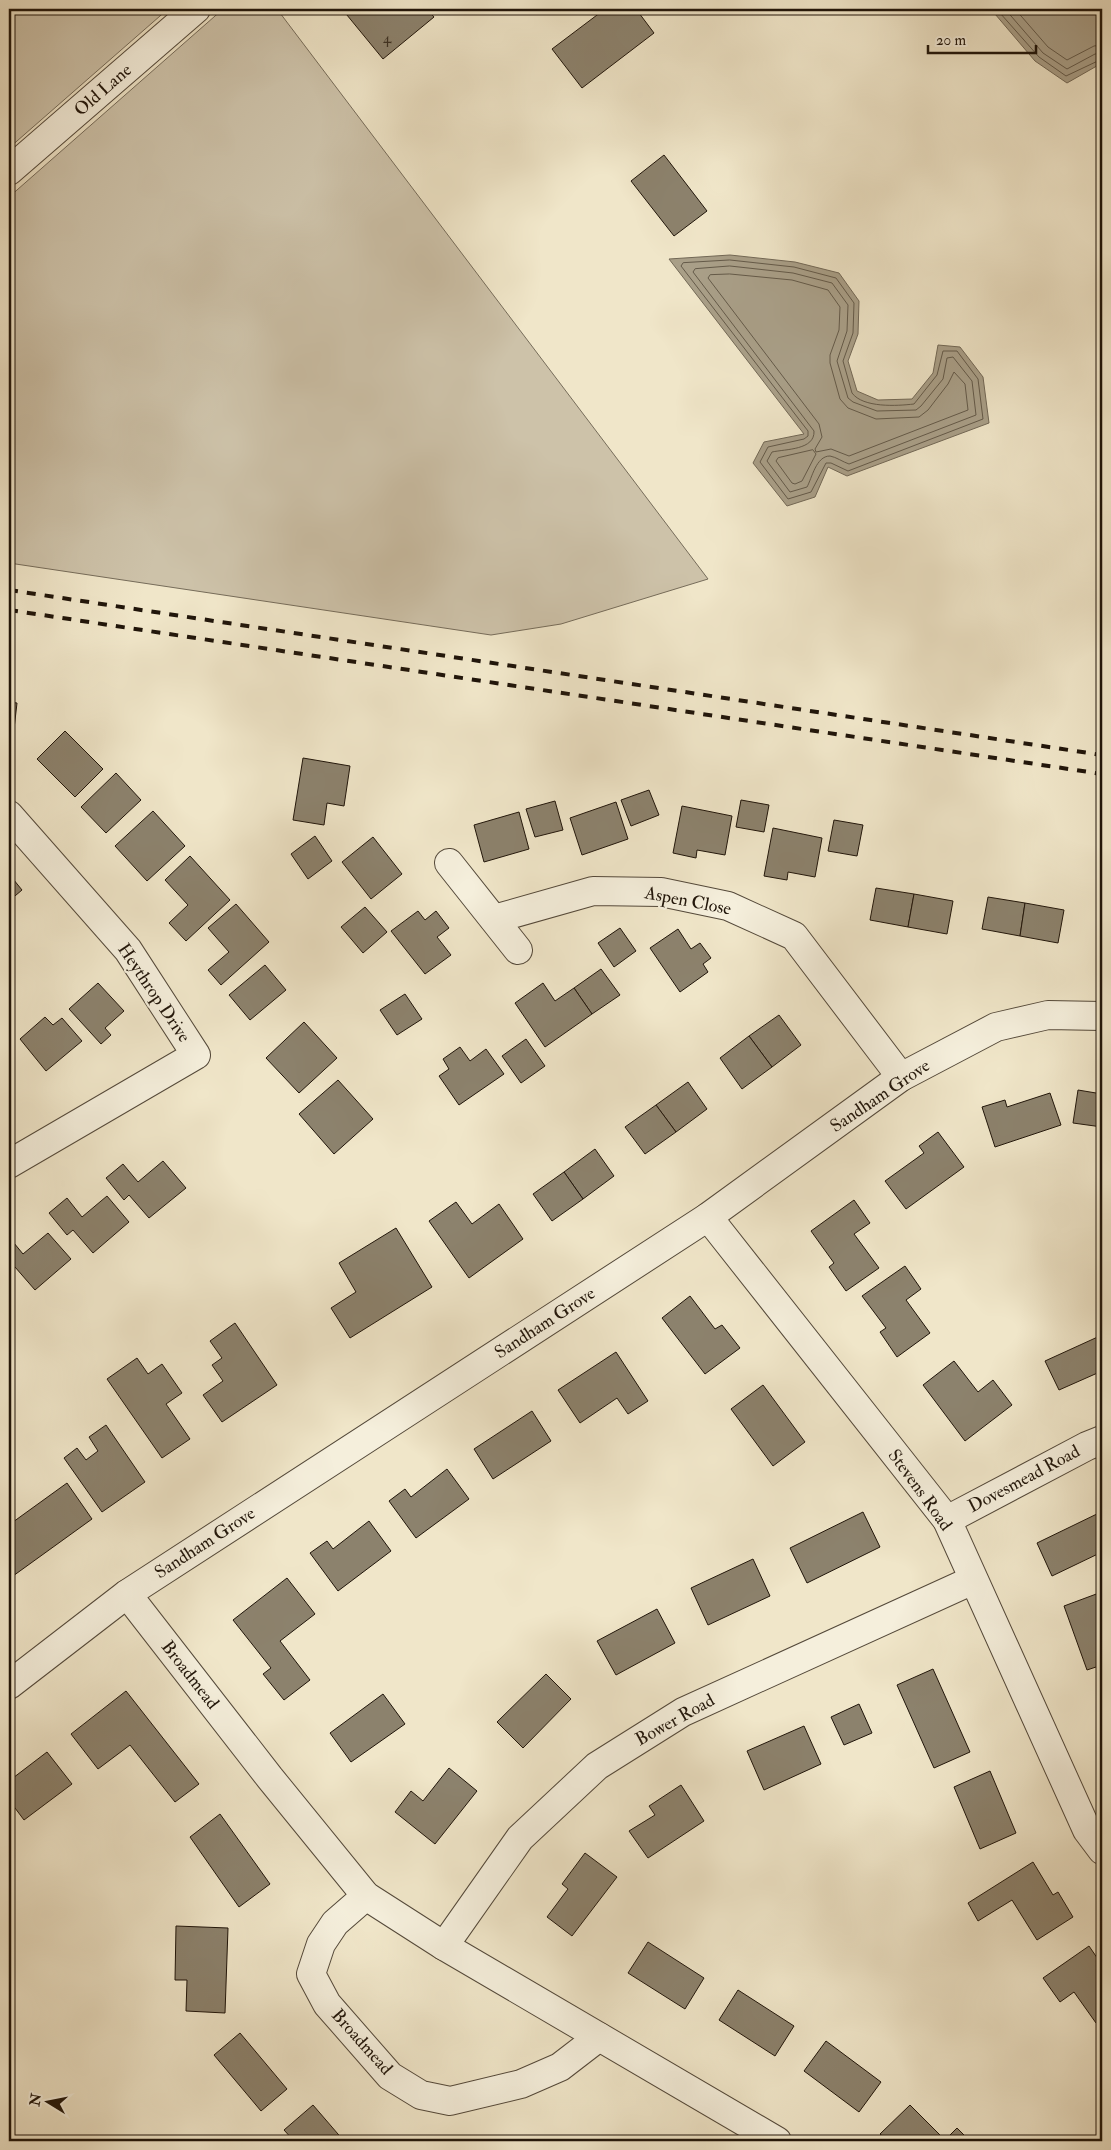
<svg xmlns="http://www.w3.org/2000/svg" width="1111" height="2150" viewBox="0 0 1111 2150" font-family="'IM FELL Double Pica',serif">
<rect width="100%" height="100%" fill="#f0e6c9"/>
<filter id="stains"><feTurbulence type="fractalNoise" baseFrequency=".004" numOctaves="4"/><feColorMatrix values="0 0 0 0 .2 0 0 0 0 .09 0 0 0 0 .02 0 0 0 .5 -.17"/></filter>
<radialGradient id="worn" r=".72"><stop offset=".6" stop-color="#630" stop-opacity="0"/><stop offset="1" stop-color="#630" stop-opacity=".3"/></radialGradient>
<!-- green -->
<g fill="#cdc2a9" stroke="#766c5a">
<path d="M9 9H168L9 148Z"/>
<path d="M223 9H277L708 579 561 624 491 635 9 563V197Z"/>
</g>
<!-- water -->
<g fill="#a99f88" stroke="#726856">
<path d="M994 9H1102V63L1067 83 1035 61 995 14Z"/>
<path d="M730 255 795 262 839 273 859 301 858 334 848 361 857 391 878 400 912 399 933 373 938 345 960 347 983 377 989 423 847 476 828 467 815 497 787 506 753 463 764 442 804 434 669 259Z"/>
</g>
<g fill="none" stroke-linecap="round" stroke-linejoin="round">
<!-- shore -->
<g stroke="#645a49" stroke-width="1">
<path d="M999 9 1000 13 1039 57 1066 76 1102 59"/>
<path d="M1005 9 1043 53 1067 69 1095 54 1102 53"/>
<path d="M1015 9 1048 47 1067 60 1094 46 1102 45"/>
<path d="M730 260 794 267 836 278 854 303 853 333 843 361 852 393C863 408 897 406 914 404L937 375 943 351H957L978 379 983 419 848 471 831 463H826L811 492 788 499 760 462 768 447 804 439 808 436V431L681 266 683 263Z"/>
<path d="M730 266 793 273 832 283 848 305 847 331 837 361 848 398 853 402 877 411 916 410 921 406 943 379 947 358 953 357 972 381 976 415 849 464C843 462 836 457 830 456 816 456 812 478 807 487L790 492 767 461 772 452C786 449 815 450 814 431L693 272 695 269Z"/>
<path d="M730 274 792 280 828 290 840 307 839 330 830 355V363L840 399 848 408 876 419 919 417 928 410 948 384 954 372 965 384 968 410 849 456 831 449 816 452 815 449 822 437 819 424 708 278 710 275Z"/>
<path d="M813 450 816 454 802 481 795 484 792 483 776 461 778 458Z"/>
</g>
</g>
<!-- building -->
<g fill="#8c826d" stroke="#20150a">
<path d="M342 9H427L434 17 383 59Z"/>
<path d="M605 9H636L654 33 582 88 552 49Z"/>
<path d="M664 155 707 211 674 236 631 181Z"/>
<path d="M9 702 17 703 14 729H9Z"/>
<path d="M65 731 103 769 75 797 37 759Z"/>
<path d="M303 758 350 766 344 806 327 803 324 825 293 820Z"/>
<path d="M116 773 141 800 106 833 81 807Z"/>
<path d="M649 790 659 815 631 826 621 800Z"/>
<path d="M741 800 769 805 764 832 736 827Z"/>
<path d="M555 801 563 830 535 837 526 809Z"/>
<path d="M616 802 628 839 582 855 570 818Z"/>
<path d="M682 806 732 816 725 855 697 850 696 858 673 853Z"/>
<path d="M153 811 185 846 147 881 115 846Z"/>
<path d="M519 812 529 849 484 862 474 825Z"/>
<path d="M834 820 863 825 857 856 828 851Z"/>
<path d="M773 828 822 838 815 877 788 872 787 880 764 876Z"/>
<path d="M315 836 332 861 308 879 291 854Z"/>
<path d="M373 837 402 874 371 899 342 862Z"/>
<path d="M190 856 230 900 186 941 169 923 188 905 165 880Z"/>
<path d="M9 874 22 890 9 901Z"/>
<path d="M876 888 914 894 908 927 870 920Z"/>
<path d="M914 894 953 901 947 934 908 927Z"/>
<path d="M988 897 1025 903 1020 936 982 929Z"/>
<path d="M1025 903 1064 910 1058 943 1020 936Z"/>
<path d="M236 904 269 942 221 985 208 970 229 952 208 928Z"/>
<path d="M365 907 387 932 363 953 341 927Z"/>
<path d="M418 911 425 920 436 911 449 928 437 937 451 955 425 974 391 931Z"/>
<path d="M1102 920V952H1097Z"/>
<path d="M620 928 636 951 614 967 598 943Z"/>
<path d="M678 929 691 949 700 943 711 958 703 964 708 972 680 992 650 948Z"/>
<path d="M265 965 286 990 250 1020 229 995Z"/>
<path d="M601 969 620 995 592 1014 574 988Z"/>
<path d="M98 983 124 1011 105 1028 111 1035 101 1044 69 1009Z"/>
<path d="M543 983 555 1001 574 988 592 1014 545 1047 515 1003Z"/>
<path d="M405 994 422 1019 397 1035 380 1010Z"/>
<path d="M779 1015 801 1045 772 1067 749 1036Z"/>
<path d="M45 1017 53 1025 62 1018 82 1041 46 1071 20 1039Z"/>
<path d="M304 1022 337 1058 299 1093 266 1058Z"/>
<path d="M749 1036 772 1067 742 1089 720 1058Z"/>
<path d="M526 1039 545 1066 521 1083 502 1056Z"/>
<path d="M460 1047 470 1061 486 1049 504 1074 459 1105 439 1076 449 1069 443 1059Z"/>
<path d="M338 1080 373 1119 334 1154 299 1114Z"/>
<path d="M688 1082 707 1109 676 1132 656 1105Z"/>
<path d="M1078 1090 1102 1094V1127L1073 1123Z"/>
<path d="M1050 1093 1061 1125 995 1147 982 1107 1005 1100 1007 1107Z"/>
<path d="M656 1105 676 1132 645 1154 625 1127Z"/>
<path d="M938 1132 964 1167 906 1209 885 1181 924 1153 919 1146Z"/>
<path d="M595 1149 614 1176 583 1199 564 1172Z"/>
<path d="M163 1161 186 1188 149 1218 129 1195 124 1200 106 1178 123 1164 138 1182Z"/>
<path d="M564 1172 583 1199 552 1221 533 1194Z"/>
<path d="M107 1196 129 1222 93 1253 73 1230 67 1235 49 1213 67 1198 82 1217Z"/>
<path d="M854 1200 870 1223 854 1234 879 1268 846 1291 829 1267 834 1263 811 1231Z"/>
<path d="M456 1202 472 1224 499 1204 523 1239 469 1278 429 1221Z"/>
<path d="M396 1228 432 1287 350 1338 331 1308 356 1292 339 1263Z"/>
<path d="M48 1233 71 1259 35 1290 15 1267 9 1271V1237L23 1254Z"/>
<path d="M905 1266 921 1289 906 1300 930 1333 897 1357 880 1332 886 1328 862 1296Z"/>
<path d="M690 1296 715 1329 722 1325 740 1348 705 1374 662 1318Z"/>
<path d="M235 1323 277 1385 222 1422 203 1395 223 1381 212 1365 222 1358 210 1341Z"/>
<path d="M1102 1335V1372V1371L1059 1390 1045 1361Z"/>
<path d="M616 1352 648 1401 628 1414 617 1398 580 1423 558 1390Z"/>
<path d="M137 1358 148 1374 162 1364 182 1393 166 1404 190 1439 162 1458 107 1379Z"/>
<path d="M954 1361 978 1392 993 1380 1012 1405 965 1441 923 1385Z"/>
<path d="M763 1385 805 1442 773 1466 731 1409Z"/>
<path d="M532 1411 551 1441 493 1479 474 1449Z"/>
<path d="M106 1425 145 1482 102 1512 64 1458 77 1448 86 1460 98 1451 89 1437Z"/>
<path d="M447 1469 469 1499 416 1538 389 1501 405 1489 411 1497Z"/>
<path d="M67 1483 92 1519 13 1576 9 1571V1516L13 1522Z"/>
<path d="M863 1512 880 1547 807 1583 790 1548Z"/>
<path d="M1101 1512 1102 1552 1052 1576 1037 1543Z"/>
<path d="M369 1521 391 1551 338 1591 310 1553 327 1541 333 1549Z"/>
<path d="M753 1559 770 1596 708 1625 691 1588Z"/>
<path d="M287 1578 315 1614 280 1641 310 1680 284 1700 263 1674 271 1668 233 1620Z"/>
<path d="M1099 1593 1102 1602V1665L1087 1670 1064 1606Z"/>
<path d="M657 1609 675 1643 616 1675 597 1641Z"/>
<path d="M933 1669 970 1752 934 1768 897 1685Z"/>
<path d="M546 1674 571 1699 523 1748 497 1722Z"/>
<path d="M126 1691 199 1784 175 1802 130 1745 98 1769 71 1734Z"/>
<path d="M383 1694 405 1724 351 1762 330 1733Z"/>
<path d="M859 1704 872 1733 844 1745 831 1717Z"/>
<path d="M804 1726 821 1764 764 1790 747 1751Z"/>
<path d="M47 1752 72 1784 24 1820 9 1800V1781Z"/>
<path d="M449 1768 477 1791 435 1844 395 1812 411 1791 423 1801Z"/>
<path d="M990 1771 1016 1833 980 1849 954 1787Z"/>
<path d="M681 1785 704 1821 648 1858 629 1831 655 1815 649 1806Z"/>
<path d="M220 1814 270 1884 239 1907 190 1837Z"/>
<path d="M585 1853 617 1877 572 1936 547 1917 568 1889 562 1884Z"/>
<path d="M1033 1862 1053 1895 1058 1892 1073 1917 1037 1940 1012 1900 978 1921 968 1903Z"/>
<path d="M176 1926 228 1928 225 2013 186 2011 187 1980H175Z"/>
<path d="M648 1942 704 1978 685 2009 628 1973Z"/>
<path d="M1089 1946 1102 1965V2019L1096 2023 1074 1992 1060 2002 1043 1978Z"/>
<path d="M738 1990 794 2026 775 2056 719 2020Z"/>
<path d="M240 2033 287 2089 261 2111 214 2055Z"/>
<path d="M826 2041 881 2082 859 2112 804 2071Z"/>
<path d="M313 2105 344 2141H294L284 2130Z"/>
<path d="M910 2105 945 2140 957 2128 970 2141H888L880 2134Z"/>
</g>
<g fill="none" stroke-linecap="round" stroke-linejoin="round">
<!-- minor casing -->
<g stroke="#54493a" stroke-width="30">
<g id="minor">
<path d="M9 171 196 9"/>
<path d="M9 815 128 950 196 1055 9 1164"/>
<path d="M449 863 518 950"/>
<path d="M494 919 593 891 661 892 728 906 794 936 901 1077"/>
<path d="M708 1217 947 1520 1087 1830 1102 1850"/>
<path d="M947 1520 1087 1446 1102 1440"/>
<path d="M127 1594 270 1778 366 1896 444 1946 777 2141"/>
<path d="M9 1685 127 1594 708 1217 901 1077 996 1027 1048 1015 1102 1016"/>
<path d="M366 1896 335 1923 321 1944 311 1974 327 2004 390 2076 421 2095 450 2101 521 2084 560 2067 599 2037"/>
<path d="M444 1946 520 1838 597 1766 683 1712 973 1580"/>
</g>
</g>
<!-- minor -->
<use href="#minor" stroke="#f5efdc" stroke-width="28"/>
<!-- rail -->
<g stroke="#20150a" stroke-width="4" stroke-dasharray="9 9" stroke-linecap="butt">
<path d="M9 590 1102 755"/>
<path d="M9 610 1102 774"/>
</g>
</g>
<g text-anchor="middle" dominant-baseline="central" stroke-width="4.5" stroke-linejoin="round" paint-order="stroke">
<!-- number labels -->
<g font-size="15" fill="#3b3023">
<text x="387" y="38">4</text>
</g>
<!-- street labels -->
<g font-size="18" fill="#20150a" stroke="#f5efdc">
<text transform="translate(103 90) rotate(-41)">Old Lane</text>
<text transform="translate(688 901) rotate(11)">Aspen Close</text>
<text transform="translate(154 993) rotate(56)">Heythrop Drive</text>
<text transform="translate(880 1096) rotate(-34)">Sandham Grove</text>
<text transform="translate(545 1323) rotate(-33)">Sandham Grove</text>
<text transform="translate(1024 1479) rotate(-28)">Dovesmead Road</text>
<text transform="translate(920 1490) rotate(54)">Stevens Road</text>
<text transform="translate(205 1543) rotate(-33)">Sandham Grove</text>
<text transform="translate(190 1675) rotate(52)">Broadmead</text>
<text transform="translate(675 1720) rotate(-29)">Bower Road</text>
<text transform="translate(362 2042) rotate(48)">Broadmead</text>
</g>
</g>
<!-- margin -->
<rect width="1111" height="2150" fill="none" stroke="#f0e6c9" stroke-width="30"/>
<rect x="10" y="10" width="1091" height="2130" fill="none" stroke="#20150a" stroke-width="2.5"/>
<rect x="15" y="15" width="1081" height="2120" fill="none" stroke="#20150a"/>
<!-- north arrow -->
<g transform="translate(48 2102) rotate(280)" stroke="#f5efdc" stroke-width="4" paint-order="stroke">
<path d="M0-4L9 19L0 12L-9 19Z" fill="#20150a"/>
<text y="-8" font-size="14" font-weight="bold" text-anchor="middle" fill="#20150a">N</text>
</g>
<!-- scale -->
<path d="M928 45v8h108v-8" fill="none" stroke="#20150a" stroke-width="2.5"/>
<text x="936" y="45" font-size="15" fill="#20150a" stroke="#f5efdc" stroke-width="4" paint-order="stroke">20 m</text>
<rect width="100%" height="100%" filter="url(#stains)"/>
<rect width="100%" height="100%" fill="url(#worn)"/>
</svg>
